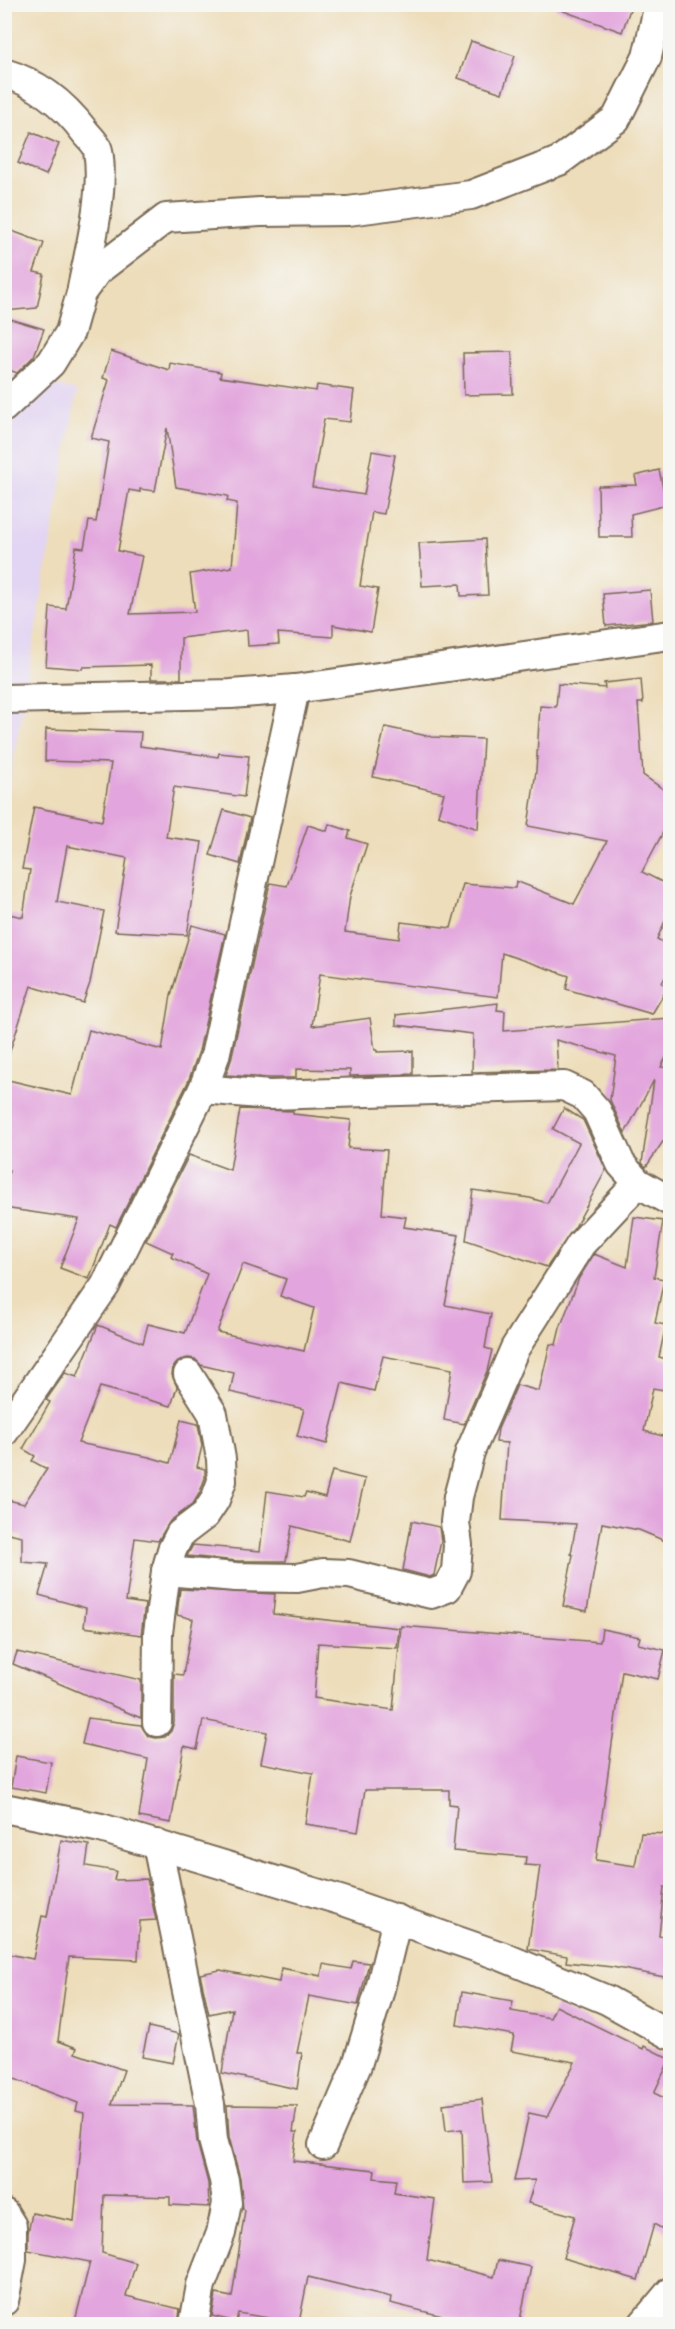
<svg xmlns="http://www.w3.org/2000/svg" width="675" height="2329" viewBox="0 0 675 2329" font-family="Alegreya,serif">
<rect width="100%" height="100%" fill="#f6f6f2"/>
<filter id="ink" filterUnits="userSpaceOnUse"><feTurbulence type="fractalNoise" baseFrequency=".0167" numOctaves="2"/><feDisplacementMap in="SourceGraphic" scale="12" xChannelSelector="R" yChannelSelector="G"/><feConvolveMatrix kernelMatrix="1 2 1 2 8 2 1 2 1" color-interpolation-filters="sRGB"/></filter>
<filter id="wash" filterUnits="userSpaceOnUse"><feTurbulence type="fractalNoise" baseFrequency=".008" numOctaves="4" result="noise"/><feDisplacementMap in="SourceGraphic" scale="24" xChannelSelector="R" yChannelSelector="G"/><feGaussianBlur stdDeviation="1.35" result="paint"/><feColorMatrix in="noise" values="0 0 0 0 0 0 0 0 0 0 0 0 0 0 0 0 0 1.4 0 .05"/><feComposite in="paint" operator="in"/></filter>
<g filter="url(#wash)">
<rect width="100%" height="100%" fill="#edddba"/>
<!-- built -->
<path fill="#e2d4f3" d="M5 373 77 391 5 808Z"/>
<g id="blocks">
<!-- building -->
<g fill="#e2a5dd" fill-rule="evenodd">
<path d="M555 4H632L622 32 555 8Z"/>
<path d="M471 41 515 56 502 93 458 78Z"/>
<path d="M31 132 59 144 46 175 18 163Z"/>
<path d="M4 228 44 243 34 272 44 274 37 308 4 311Z"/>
<path d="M4 317 44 329 34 356 17 373 4 368Z"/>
<path d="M111 351 169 370 170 363 221 372 220 377 316 391 317 385 354 390 350 422 324 419 312 487 364 495 372 451 395 455 384 514 372 512 360 586 378 589 371 632 333 625V637L278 633 279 644 248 646 247 630 181 638V679H151V665L83 667V669L46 666 50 607 66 609 76 547 84 548 89 521 96 522 109 442 91 438 109 380 103 378ZM167 428 176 487 228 496 227 501 237 503 232 567 190 574 195 612 130 614 142 556 118 551 129 490 140 492V489L155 491Z"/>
<path d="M512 352 513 394 464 395 463 353Z"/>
<path d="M659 470 667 505 631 514 632 537H599L598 486 637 485 635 476Z"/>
<path d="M485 539 488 595 461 596 460 584 422 586 419 543Z"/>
<path d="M650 590 653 621 606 626 603 594Z"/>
<path d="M641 679 643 703H638L643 775 670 794V819L642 872 670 886V910L657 939 670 946V968L662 983 668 987 652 1014 566 989 569 976 502 953 498 997 320 974 312 1026 370 1018 375 1050H377V1052L413 1051V1074L350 1076V1070L296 1069V1078H269L226 1075 231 1060 270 883 287 886 308 825 327 831 329 824 350 831 348 838 367 844 350 896 345 932 399 939 401 922 451 928 463 884 515 888 516 881 574 904 607 841 528 826 536 771 540 706 556 707 558 684 605 688 604 683Z"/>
<path d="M385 727 432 737 483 739 478 829 438 815 444 793 373 777Z"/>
<path d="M46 729 141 732 140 746 218 757 219 753 249 756 244 797 174 787 166 837 202 842 187 935 115 931 127 858 67 846 57 902 104 911 90 983 83 1003 31 986 9 1054 4 1053V913L23 917 30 870 22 869 34 807 102 821 111 763 45 761Z"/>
<path d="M224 810 250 818 240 864 210 855Z"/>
<path d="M192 925 225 934 199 1051 188 1082 116 1227 110 1224 89 1279 60 1268 79 1219 4 1208 9 1170H4V1079L72 1095 89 1030 162 1050 171 995Z"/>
<path d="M498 1003 497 1010 505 1011 504 1031 670 1018V1050L661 1067 670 1068V1131L646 1167 642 1163 654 1080 625 1133 610 1100 616 1056 556 1040 558 1070 472 1072 473 1034 396 1025V1015Z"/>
<path d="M564 1108 583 1120 606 1170 575 1227 547 1267 466 1240 473 1190 530 1198 547 1203 579 1143 553 1129Z"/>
<path d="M240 1109 293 1111V1114L351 1120 348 1148 387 1150 382 1214 406 1217 404 1227 459 1235 445 1305 491 1314 485 1348 492 1350 487 1371 464 1424 444 1420 452 1369 383 1356 374 1391 342 1383 327 1444 297 1436 304 1409 230 1392 234 1373 201 1365 195 1359 188 1358 180 1360 173 1367 172 1375 177 1387 171 1406 100 1387 78 1443 149 1457 170 1463 181 1420 198 1424 202 1446 197 1467 205 1469V1478L200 1492 193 1504 170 1521 158 1541 135 1538 126 1601 145 1604 141 1635 84 1627 86 1608 39 1595 48 1564 22 1562V1536L4 1532V1499L24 1504 47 1469 32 1461 35 1456 23 1449 50 1402 46 1400 65 1373 77 1377 98 1325 143 1343 148 1324 185 1333 207 1274 171 1257 173 1253 146 1241 189 1155 230 1170ZM243 1264 286 1279 280 1296 314 1308 304 1351 217 1332Z"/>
<path d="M634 1217 663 1221 654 1277 664 1279 655 1323 666 1325 659 1357 670 1360V1391L653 1388 644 1431 670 1438V1543L639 1530 602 1523 587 1611 563 1606 573 1555 571 1554 576 1524 502 1520 507 1443 496 1442 498 1429 517 1385 539 1391 550 1344 556 1345 560 1328 579 1278 594 1254 627 1267Z"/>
<path d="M332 1471 365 1479 350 1541 292 1526 286 1561H237L187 1556 193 1545 260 1551 267 1491 304 1497 306 1492 325 1497Z"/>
<path d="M412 1521 439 1527 441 1541 434 1575 430 1577 403 1570Z"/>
<path d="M180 1589 275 1594 273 1614 399 1628 397 1648 318 1643 314 1698 393 1710 401 1626 600 1642 602 1629 640 1637 638 1644 665 1650 658 1679 622 1671 596 1860 635 1866 641 1833 670 1834V1887H664L659 1936 670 1937V1978L612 1967 566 1962 567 1956 528 1949 540 1866 525 1865 526 1857 453 1851 457 1805 449 1804V1790H365L358 1832 305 1824 313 1773 261 1763 267 1732 203 1720 197 1749 184 1746 171 1823 139 1817 148 1759 82 1744 88 1718 141 1725 148 1736 156 1738 165 1737 171 1731 174 1722V1674L183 1675 193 1619 177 1615Z"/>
<path d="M17 1652 141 1680V1718L13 1664Z"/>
<path d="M16 1756 51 1762 46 1793 11 1787Z"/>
<path d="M61 1840 89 1845 86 1866 116 1871 114 1880 147 1879 156 1920 140 1921 138 1960 69 1957 58 2041 77 2048 75 2053 124 2070 112 2104 193 2105 197 2142 208 2183 209 2207 170 2205V2197L104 2195 102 2253 136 2263 126 2296 180 2309 178 2325H74L90 2262 28 2250V2233L32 2213 74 2221 84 2113 76 2111 78 2103 4 2075V1953L33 1959 42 1916 47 1917Z"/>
<path d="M353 1961 369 1963 358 2005 309 1996 297 2053H302L297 2089 222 2073 232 2009 209 2014 200 1974 220 1970 279 1982 281 1968 321 1976 323 1964 351 1969Z"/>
<path d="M462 1992 513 2001 511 2011 550 2018 556 2006 643 2049 644 2046 670 2059 654 2093 670 2101V2233L654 2224 638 2280 563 2258 575 2216 528 2203 535 2180 514 2181 529 2113 547 2117 575 2062 511 2051 514 2035 457 2025Z"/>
<path d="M149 2027 179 2034 173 2063 142 2057Z"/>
<path d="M482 2099 492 2182 464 2183 462 2129 446 2131 443 2104Z"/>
<path d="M227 2105 297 2106 293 2132H297L293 2161 375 2170 374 2178 396 2180 394 2193 435 2199 427 2260 494 2277 498 2260 531 2267 519 2325H478L390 2303 391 2297 308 2277 299 2323 238 2313 236 2322 212 2316 216 2294 232 2297 245 2210 243 2209 240 2178 229 2137Z"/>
</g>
</g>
</g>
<g filter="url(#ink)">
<use href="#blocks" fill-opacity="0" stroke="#796955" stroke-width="1.5"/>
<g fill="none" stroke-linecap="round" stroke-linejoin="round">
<!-- street casing -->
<g stroke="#796955" stroke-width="32">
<g id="street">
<path d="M4 73C38 83 64 104 85 132 89 137 97 144 98 151 105 189 90 249 82 288"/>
<path d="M4 407 51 363 70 332 81 293 97 271 166 218 260 212 348 211 471 195 559 161 616 119 647 57 659 4"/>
<path d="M4 699 231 694 295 689 670 635"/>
<path d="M203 1089 269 1095 564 1086 583 1095 597 1111 621 1164 638 1183 670 1201"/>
<path d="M4 1432 105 1286 203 1089 215 1056 295 689"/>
<path d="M166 1571 236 1577 297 1578 323 1573 349 1574 431 1594 447 1588 456 1571 458 1545 455 1522 458 1497 470 1452 515 1348 581 1244 638 1183"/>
<path d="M157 1722 158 1633 166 1571 172 1550 180 1534 205 1515 215 1500 222 1481 221 1459 213 1414 188 1374"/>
<path d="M4 1808 101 1828 343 1901 501 1956 607 2000 670 2035"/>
<path d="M157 1844 210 2104 213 2140 224 2180 227 2203 221 2233 201 2285 194 2324"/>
<path d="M323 2145 357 2065 379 1993 397 1919"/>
<path d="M4 2213 12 2226V2260L4 2301"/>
<path d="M643 2324 670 2292"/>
</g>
</g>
<!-- street -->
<use href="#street" stroke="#fff" stroke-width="28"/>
</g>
</g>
<!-- margin -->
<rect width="675" height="2329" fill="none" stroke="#f6f6f2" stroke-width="24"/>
</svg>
